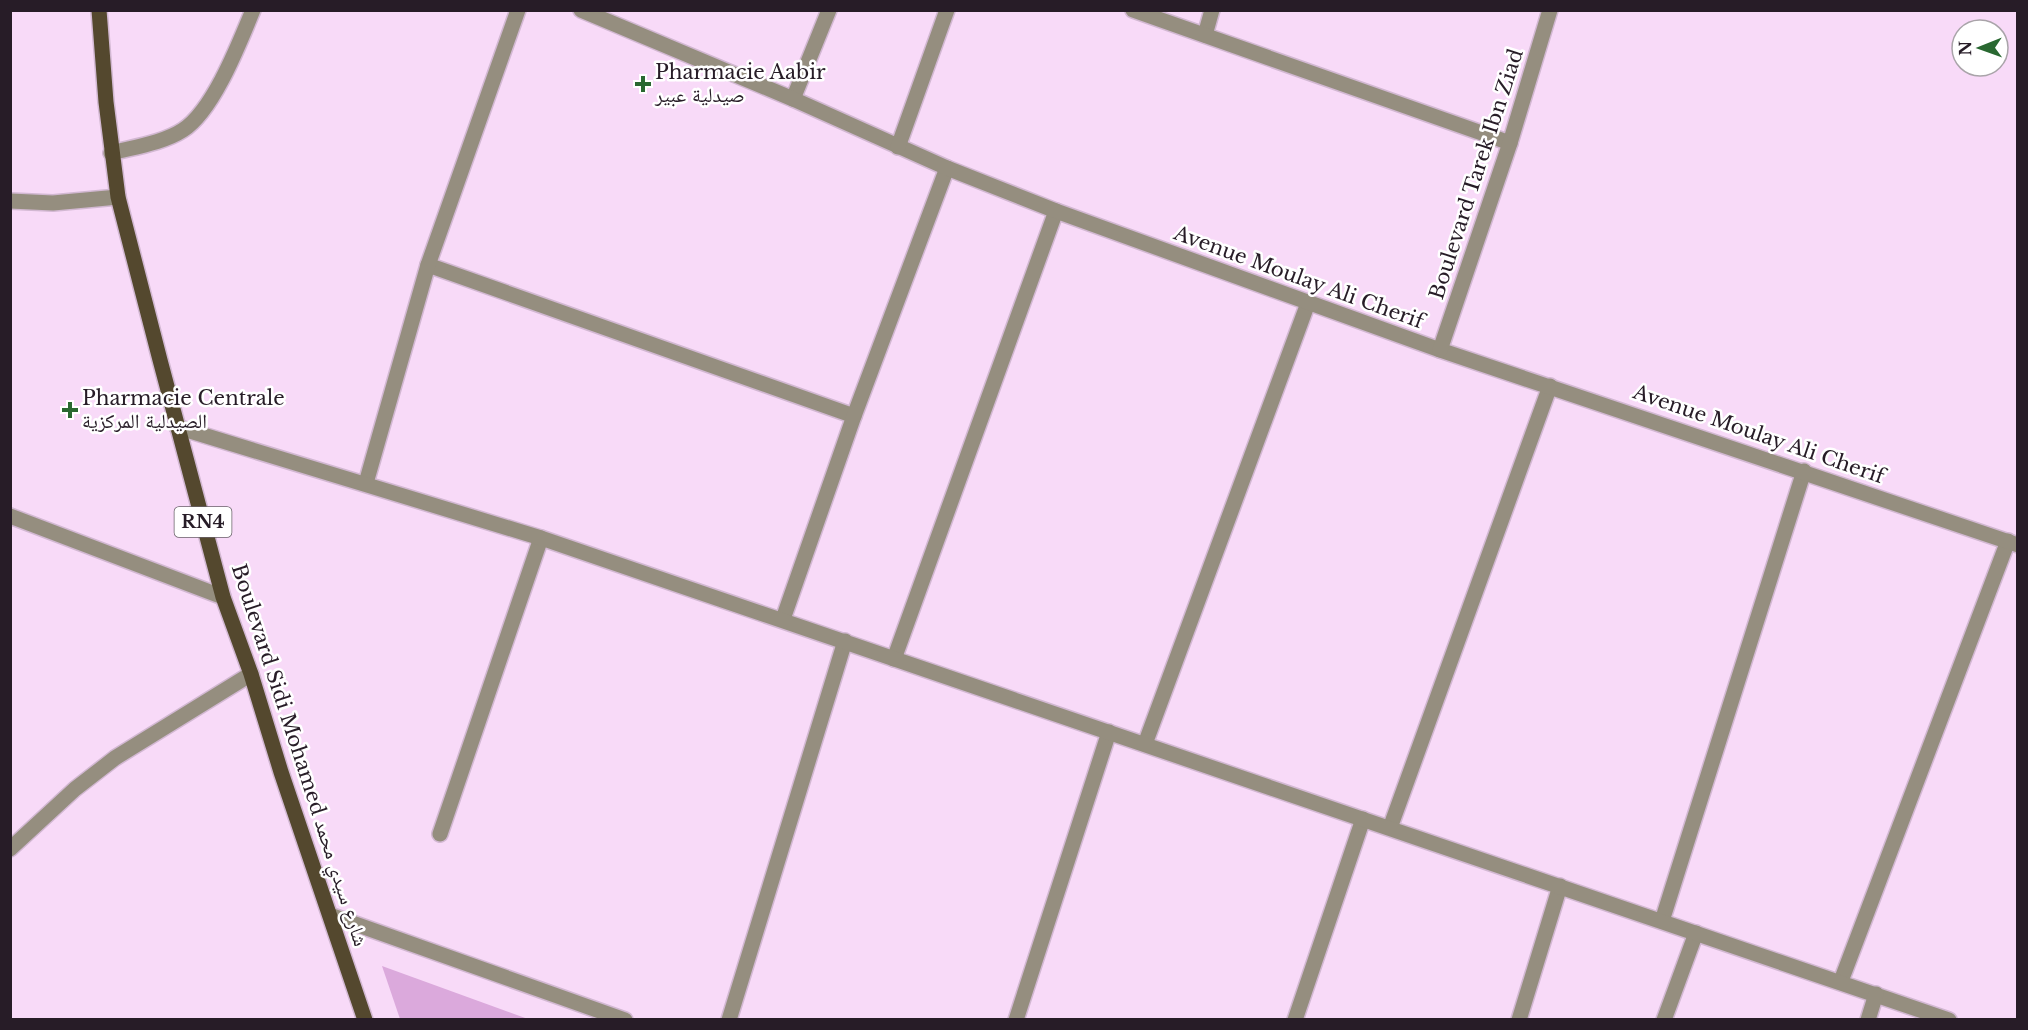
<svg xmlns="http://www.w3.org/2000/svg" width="2028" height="1030" viewBox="0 0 2028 1030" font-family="'Libre Baskerville','Noto Naskh Arabic',serif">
<rect width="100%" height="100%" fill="#f8daf8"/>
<!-- green -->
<path fill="#dba9dc" d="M382 966 528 1019H400Z"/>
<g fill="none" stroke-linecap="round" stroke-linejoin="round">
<!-- service casing -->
<g stroke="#d2b8d2" stroke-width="18">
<g id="service">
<path d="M1205 35 1212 10"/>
<path d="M793 99 829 10"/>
<path d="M111 153C134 147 163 143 183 130 213 111 239 44 253 10"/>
<path d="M10 201 53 203 118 197"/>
<path d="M428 265 854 416"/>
<path d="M366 483 428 265 518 10"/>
<path d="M783 619 854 416 947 168"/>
<path d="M894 659 1056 211"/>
<path d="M1145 744 1308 303"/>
<path d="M1390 828 1550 386"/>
<path d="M440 834 541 538"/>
<path d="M1662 921 1804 471"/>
<path d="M1841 981 2008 541"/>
<path d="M729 1020 845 641"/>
<path d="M1016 1020 1109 732"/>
<path d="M1295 1020 1363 819"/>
<path d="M1519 1020 1560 886"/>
<path d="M1664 1020 1696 933"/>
</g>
</g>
<!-- minor casing -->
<g stroke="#d2b8d2" stroke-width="18">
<g id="minor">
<path d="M581 10 793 99 947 168 1056 211 1440 350 2018 545"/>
<path d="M1133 10 1510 143"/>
<path d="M898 147 947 10"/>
<path d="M1440 350 1510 143 1550 10"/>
<path d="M177 427 541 538 1949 1020"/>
<path d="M10 516 223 597"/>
<path d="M10 849 75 789 115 758 251 674"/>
<path d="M330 915 625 1020"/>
<path d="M1868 1020 1876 994"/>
</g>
</g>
<!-- primary casing -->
<g stroke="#d2b8d2" stroke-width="18">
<path id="primary" d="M99 10 106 102 118 197 160 360 223 597 251 674 281 772 365 1020"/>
</g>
<!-- service -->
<use href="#service" stroke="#958e7f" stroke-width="15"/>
<!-- minor -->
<use href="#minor" stroke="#958e7f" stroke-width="15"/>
<!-- primary -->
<use href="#primary" stroke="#54482e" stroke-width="15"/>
</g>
<!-- markers -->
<g fill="#296831" stroke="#fff" stroke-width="2">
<path d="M640 75h6v6h6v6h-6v6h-6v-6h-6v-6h6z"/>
<path d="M67 401h6v6h6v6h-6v6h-6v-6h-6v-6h6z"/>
</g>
<g text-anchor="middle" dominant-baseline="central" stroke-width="5" stroke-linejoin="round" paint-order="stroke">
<!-- shield labels -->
<rect fill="#fff" stroke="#686068" stroke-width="1.5" x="174.5" y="507" width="57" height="30" rx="4.5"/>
<g font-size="18" font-weight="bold" fill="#271c27">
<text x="203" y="522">RN4</text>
</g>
<!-- poi labels -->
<g font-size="20" fill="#271c27" stroke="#fff" text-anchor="start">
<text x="655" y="72">Pharmacie Aabir<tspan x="655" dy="23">صيدلية عبير</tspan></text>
<text x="82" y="398">Pharmacie Centrale<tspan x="82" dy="23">الصيدلية المركزية</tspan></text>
</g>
<!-- street labels -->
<g font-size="20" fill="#271c27" stroke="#fff">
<text transform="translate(1476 174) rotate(-72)">Boulevard Tarek Ibn Ziad</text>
<text transform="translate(1299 277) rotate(20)">Avenue Moulay Ali Cherif</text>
<text transform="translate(1759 434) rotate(19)">Avenue Moulay Ali Cherif</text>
<text transform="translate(300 755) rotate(72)">Boulevard Sidi Mohamed شارع سيدي محمد</text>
</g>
</g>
<!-- border -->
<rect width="2028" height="1030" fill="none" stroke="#271c27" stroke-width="24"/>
<!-- north arrow -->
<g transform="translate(1980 48) rotate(269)"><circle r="28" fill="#ffffff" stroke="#a9a4a9" stroke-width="1.5"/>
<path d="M0-4.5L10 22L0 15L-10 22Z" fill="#296831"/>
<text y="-9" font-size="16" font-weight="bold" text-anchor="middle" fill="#271c27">N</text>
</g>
</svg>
